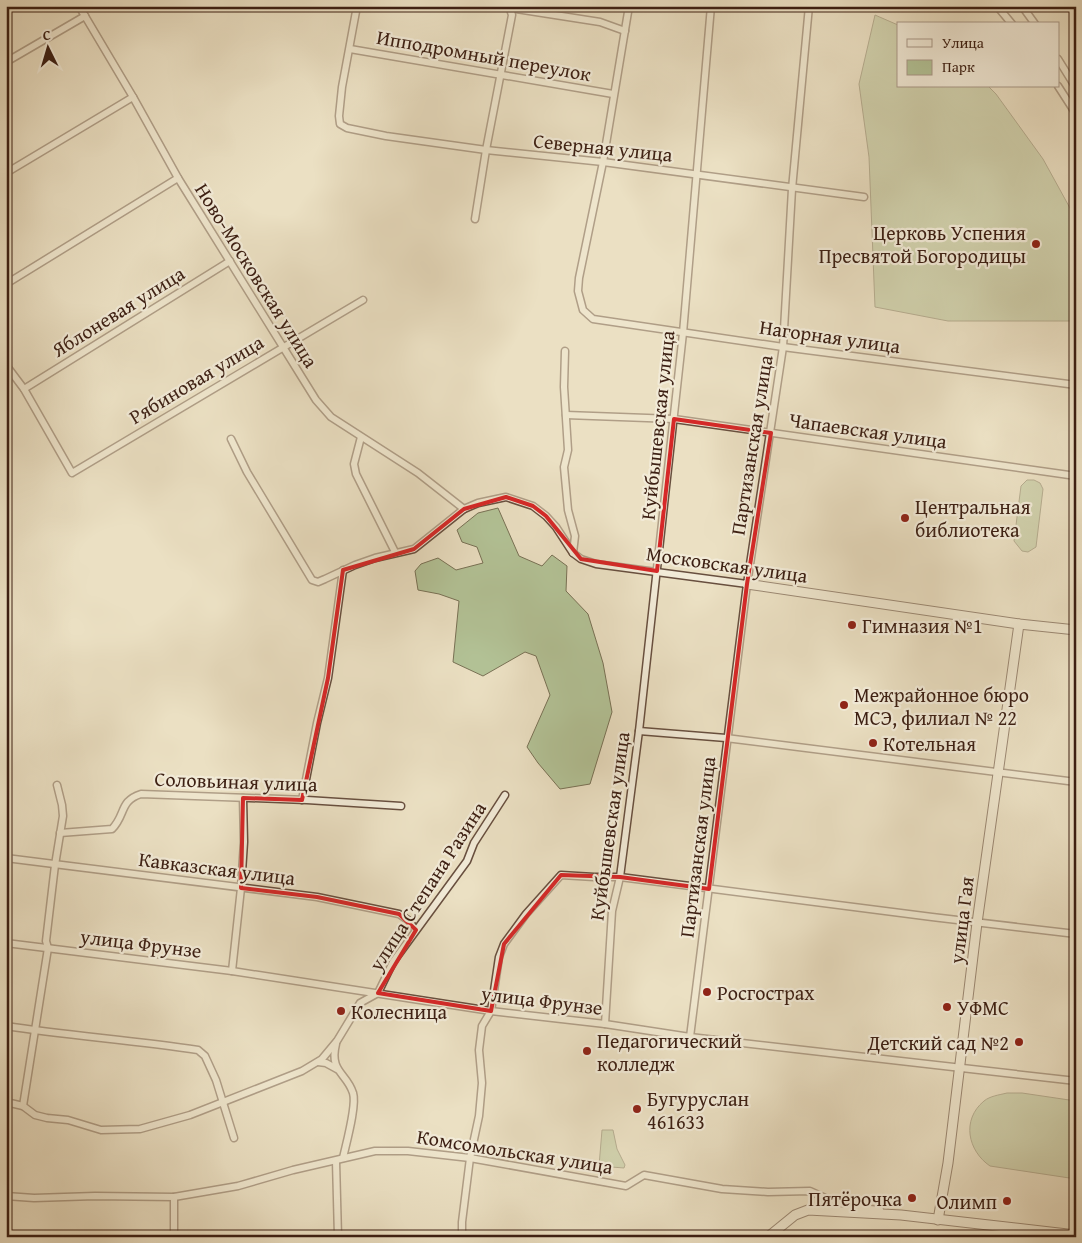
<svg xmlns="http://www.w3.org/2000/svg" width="1082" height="1243" viewBox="0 0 1082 1243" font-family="'Gentium Book Plus',serif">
<rect width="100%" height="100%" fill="#ebe0c3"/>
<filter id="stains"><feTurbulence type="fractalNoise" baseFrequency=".004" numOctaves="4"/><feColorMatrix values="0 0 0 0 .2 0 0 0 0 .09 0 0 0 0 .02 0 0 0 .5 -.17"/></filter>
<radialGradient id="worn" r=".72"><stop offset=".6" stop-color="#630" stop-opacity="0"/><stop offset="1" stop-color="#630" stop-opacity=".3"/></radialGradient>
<!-- green -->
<g fill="#b3c397" stroke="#787155">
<path d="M875 15 898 25V86H988L996 94 1043 159 1076 219V321H948L875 307 869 157 859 84Z"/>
<path d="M1027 480H1034L1040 483 1043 489 1036 547 1028 552 1022 551 1014 541 1021 486Z"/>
<path d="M498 508 519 556 542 566 552 555 567 566 566 591 588 614 603 663 612 712 590 784 560 789 538 763 527 747 550 695 536 656 525 652 483 676 453 662 459 601 439 594 418 590 415 571 421 564 438 558 456 570 483 563 477 547 462 542 457 530 478 513Z"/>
<path d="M1007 1093H1022L1076 1101V1179L990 1166C968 1151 961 1120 984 1101 990 1096 999 1095 1007 1093Z"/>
<path d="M602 1130H613L617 1149 625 1165 624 1168 599 1166Z"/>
</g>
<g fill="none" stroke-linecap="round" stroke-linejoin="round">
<!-- street casing -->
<g stroke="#684f3f" stroke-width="9">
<g id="street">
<path d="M79 6 133 97 178 178 316 400 331 417 418 473 464 509"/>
<path d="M357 6 342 87 339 116 340 124 347 128 386 136 486 150 603 162 864 197"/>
<path d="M629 6 603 162 579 278 578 291 583 310 593 319 783 347 1076 385"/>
<path d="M997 6 1012 24"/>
<path d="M1022 6 1035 24"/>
<path d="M510 8 600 22 625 31"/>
<path d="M350 49 613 94"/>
<path d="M1058 59 1076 88"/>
<path d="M6 62 85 16"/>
<path d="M1058 86 1076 114"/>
<path d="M6 173 133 97"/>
<path d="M475 219 486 150 512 15 509 6"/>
<path d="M6 284 178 178"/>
<path d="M565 351 564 387 568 450 564 467 568 510 575 536 573 553"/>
<path d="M6 365 24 389 72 473 363 300"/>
<path d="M24 389 230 261"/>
<path d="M566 415 674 419 1076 476"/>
<path d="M361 437 354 464 356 474 395 552"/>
<path d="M231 439 247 472 312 580 318 582 325 579 355 565 375 558 414 549 464 509 478 503 506 497 533 506 546 516 556 527 573 553 581 559 596 564 747 584"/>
<path d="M639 731 726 738 1076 782"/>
<path d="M302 800 317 723 328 678 343 570"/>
<path d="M60 833 112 829C126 815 119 801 141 794L307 800 401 806"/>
<path d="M6 858 317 897 399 914 408 920 416 930"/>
<path d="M6 943 232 971 491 1011 605 1024 690 1037 1076 1081"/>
<path d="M232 971 241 888 244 842 243 798"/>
<path d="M605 1024 612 911 620 877 639 731 683 333 711 6"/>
<path d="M6 1026C70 1036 135 1040 198 1050L205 1056 216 1080 234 1138"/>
<path d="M690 1037 747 584 783 347 792 189 809 6"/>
<path d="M336 1044C329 1072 347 1073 353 1093 357 1105 346 1144 343 1158"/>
<path d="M318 1062 326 1063 337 1069"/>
<path d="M6 1102 23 1106 35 1115 47 1118 68 1120 101 1130 140 1129 190 1115 302 1071 322 1059 337 1041 360 1003 378 993 393 962 467 861 474 843 505 795"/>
<path d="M23 1106 48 948 46 941 55 865 63 816 62 805 57 785"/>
<path d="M336 1161 338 1237"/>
<path d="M6 1196 34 1198 95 1196 174 1197 238 1186 293 1170 375 1151H408L470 1158 626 1186 644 1175 722 1189 768 1192 810 1191 832 1201 859 1208 864 1213"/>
<path d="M174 1197V1237"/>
<path d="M859 1208 880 1210"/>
<path d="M462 1237V1222L470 1158 479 1116 482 1083 479 1050 482 1026 491 1011 499 957 504 944 526 914 561 875 594 877H620L932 917 1076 934"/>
</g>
</g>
<!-- secondary casing -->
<g stroke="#3c1f13" stroke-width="11">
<g id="secondary">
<path d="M747 584 1019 624 1076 630"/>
<path d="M938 1220 948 1163 977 923 1019 624"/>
<path d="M768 1237 795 1215 808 1210 901 1215 1076 1235"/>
</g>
</g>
<!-- street -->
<use href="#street" stroke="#f2ebd8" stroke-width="6"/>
<!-- secondary -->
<use href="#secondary" stroke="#f2ebd8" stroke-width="9"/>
</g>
<!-- marked area -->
<path d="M0 0H1082V1243H0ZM674 419 771 433 747 584 709 889 620 877 561 875 504 944 491 1011 378 993 416 930 399 914 317 897 241 888 243 798 302 800 328 678 343 570 414 549 464 509 506 497 533 506 546 516 581 559 657 571Z" fill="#ebe0c3" fill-opacity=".55" fill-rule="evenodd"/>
<path fill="none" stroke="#d62828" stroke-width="4" stroke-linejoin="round" d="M674 419 771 433 747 584 709 889 620 877 561 875 504 944 491 1011 378 993 416 930 399 914 317 897 241 888 243 798 302 800 328 678 343 570 414 549 464 509 506 497 533 506 546 516 581 559 657 571Z"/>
<!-- markers -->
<g fill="#8f2418" stroke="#f2ebd8" stroke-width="2">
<circle cx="1036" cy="244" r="5"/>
<circle cx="905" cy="518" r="5"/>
<circle cx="852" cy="625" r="5"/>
<circle cx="844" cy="705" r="5"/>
<circle cx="873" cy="743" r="5"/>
<circle cx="707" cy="992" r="5"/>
<circle cx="947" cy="1007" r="5"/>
<circle cx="341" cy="1011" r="5"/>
<circle cx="1019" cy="1042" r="5"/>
<circle cx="587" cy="1051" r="5"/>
<circle cx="637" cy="1109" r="5"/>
<circle cx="912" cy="1198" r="5"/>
<circle cx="1007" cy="1201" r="5"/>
</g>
<g text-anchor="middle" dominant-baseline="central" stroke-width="4.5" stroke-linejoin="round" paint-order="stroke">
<!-- street labels -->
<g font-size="20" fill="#3c1f13" stroke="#f2ebd8">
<text transform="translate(484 55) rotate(10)">Ипподромный переулок</text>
<text transform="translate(603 147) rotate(6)">Северная улица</text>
<text transform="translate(257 275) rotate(58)">Ново-Московская улица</text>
<text transform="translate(118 311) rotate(-32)">Яблоневая улица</text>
<text transform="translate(830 336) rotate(8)">Нагорная улица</text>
<text transform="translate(196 379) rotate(-31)">Рябиновая улица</text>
<text transform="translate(657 425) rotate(-84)">Куйбышевская улица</text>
<text transform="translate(868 430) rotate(8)">Чапаевская улица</text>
<text transform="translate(751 445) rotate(-81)">Партизанская улица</text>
<text transform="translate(727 564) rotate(8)">Московская улица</text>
<text transform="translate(236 781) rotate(2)">Соловьиная улица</text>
<text transform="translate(609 826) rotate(-82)">Куйбышевская улица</text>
<text transform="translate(697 847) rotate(-83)">Партизанская улица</text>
<text transform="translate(217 868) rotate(7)">Кавказская улица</text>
<text transform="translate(427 886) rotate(-57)">улица Степана Разина</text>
<text transform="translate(961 920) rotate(-83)">улица Гая</text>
<text transform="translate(141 943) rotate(7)">улица Фрунзе</text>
<text transform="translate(542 1000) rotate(7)">улица Фрунзе</text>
<text transform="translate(515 1151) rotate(9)">Комсомольская улица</text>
</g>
<!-- poi labels -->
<g font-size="20" fill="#3c1f13" stroke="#f2ebd8" text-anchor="start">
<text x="1026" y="232" text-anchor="end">Церковь Успения<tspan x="1026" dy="23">Пресвятой Богородицы</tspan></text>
<text x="915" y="506">Центральная<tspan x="915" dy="23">библиотека</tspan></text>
<text x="862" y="625">Гимназия №1</text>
<text x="854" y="694">Межрайонное бюро<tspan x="854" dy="23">МСЭ, филиал № 22</tspan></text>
<text x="883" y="743">Котельная</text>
<text x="717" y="992">Росгострах</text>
<text x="957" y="1007">УФМС</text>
<text x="351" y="1011">Колесница</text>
<text x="597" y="1040">Педагогический<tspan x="597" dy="23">колледж</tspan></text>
<text x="1009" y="1042" text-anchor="end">Детский сад №2</text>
<text x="647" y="1098">Бугуруслан<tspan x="647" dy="23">461633</tspan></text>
<text x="902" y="1198" text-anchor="end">Пятёрочка</text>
<text x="997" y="1201" text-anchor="end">Олимп</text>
</g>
</g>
<!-- margin -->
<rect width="1082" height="1243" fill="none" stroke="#ebe0c3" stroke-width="25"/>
<rect x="8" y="8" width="1067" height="1228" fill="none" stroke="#3c1f13" stroke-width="2.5"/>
<rect x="12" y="12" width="1057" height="1218" fill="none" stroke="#3c1f13"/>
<!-- legend -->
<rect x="897" y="22" width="162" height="65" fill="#f2ebd8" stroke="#a99989"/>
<rect x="907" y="39" width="25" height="8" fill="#f2ebd8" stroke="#a99989"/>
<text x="942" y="48" font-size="15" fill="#3c1f13">Улица</text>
<rect x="907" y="60" width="25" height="15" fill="#b3c397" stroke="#a99989"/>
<text x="942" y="72" font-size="15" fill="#3c1f13">Парк</text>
<!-- north arrow -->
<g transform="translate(48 48) rotate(355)" stroke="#f2ebd8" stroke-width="4" paint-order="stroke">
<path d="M0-4L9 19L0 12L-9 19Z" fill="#3c1f13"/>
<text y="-8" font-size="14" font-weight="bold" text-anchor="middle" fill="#3c1f13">С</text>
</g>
<rect width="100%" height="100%" filter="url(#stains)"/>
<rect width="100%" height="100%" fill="url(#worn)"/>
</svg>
